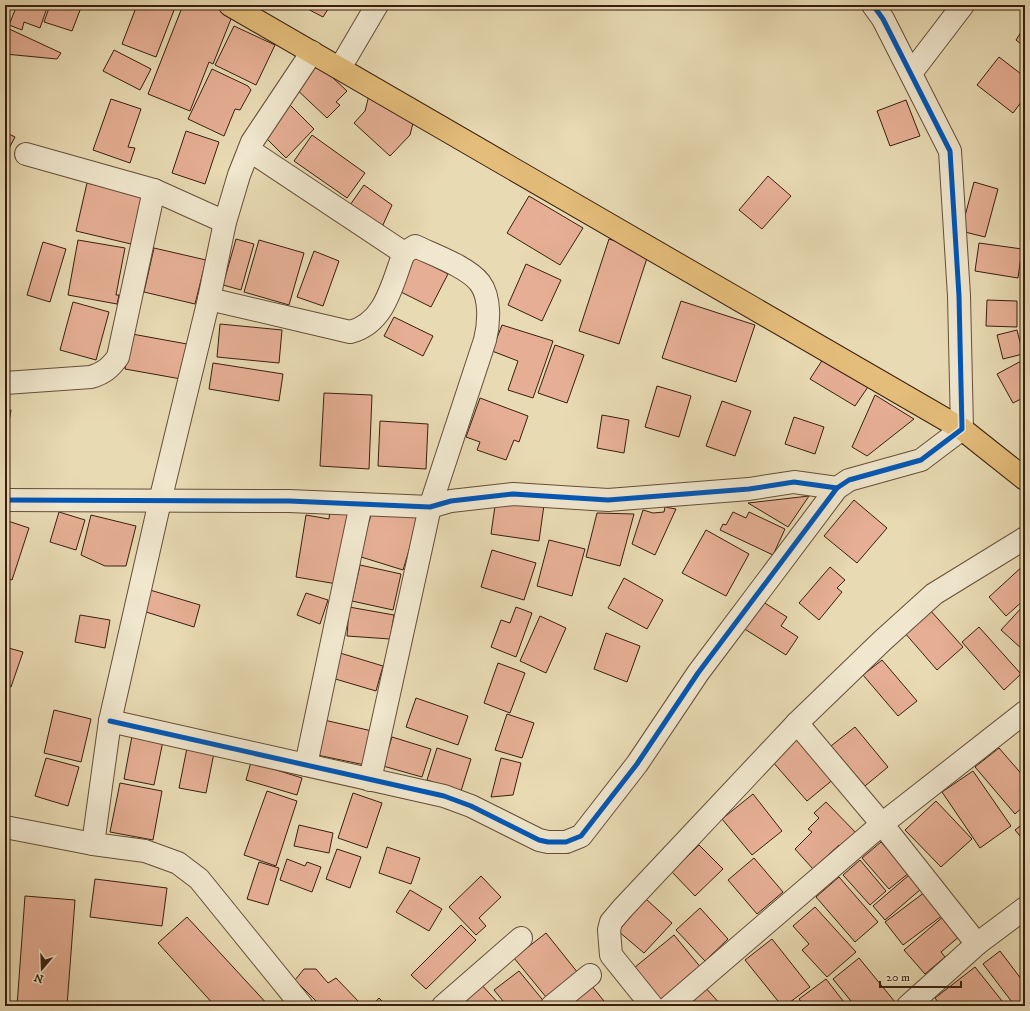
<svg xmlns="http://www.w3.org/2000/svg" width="1030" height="1011" viewBox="0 0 1030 1011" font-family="'IM FELL DW Pica',serif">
<rect width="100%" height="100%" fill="#e8dab3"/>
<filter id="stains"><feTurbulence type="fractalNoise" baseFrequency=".005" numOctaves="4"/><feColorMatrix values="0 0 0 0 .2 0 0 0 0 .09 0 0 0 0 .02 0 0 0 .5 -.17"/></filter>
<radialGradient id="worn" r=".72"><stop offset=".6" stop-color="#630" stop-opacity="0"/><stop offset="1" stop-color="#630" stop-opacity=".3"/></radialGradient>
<!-- building -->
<g fill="#e6af95" stroke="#391f0e">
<path d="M17 5H48L40 28 24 22 22 30 9 25Z"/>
<path d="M50 5H82L72 31 44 22Z"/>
<path d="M137 5H176L156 57 122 44Z"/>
<path d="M183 5H210L233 14 213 64 209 62 190 111 148 94Z"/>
<path d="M300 5H339L336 9 330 6 323 17Z"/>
<path d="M234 26 275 45 256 85 215 65Z"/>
<path d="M1025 26V47L1016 40Z"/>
<path d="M5 27 61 53 57 59 5 54Z"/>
<path d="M114 50 151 69 140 90 103 71Z"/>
<path d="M999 57 1025 77V97L1013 113 977 85Z"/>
<path d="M316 62 347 91 336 102 340 105 327 118 293 86Z"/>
<path d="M212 69 248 86 251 90 240 110 235 109 224 136 188 119Z"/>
<path d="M369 95 414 119 410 135 390 156 354 123 365 111Z"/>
<path d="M111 99 141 109 128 147 135 148 130 163 93 150Z"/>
<path d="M906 100 920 136 890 146 877 111Z"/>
<path d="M288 103 314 129 286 158 260 132Z"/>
<path d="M186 131 219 142 205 184 172 173Z"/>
<path d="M5 132 15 137 5 156Z"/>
<path d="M312 135 365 173 347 198 294 161Z"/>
<path d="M768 176 791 196 762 229 739 210Z"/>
<path d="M974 182 998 189 985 237 961 231Z"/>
<path d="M87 183 142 196 131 244 76 231Z"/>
<path d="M364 185 392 205 382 227 350 205Z"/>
<path d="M529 196 583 228 560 265 507 233Z"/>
<path d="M236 239 254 244 241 290 223 285Z"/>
<path d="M609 239 649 252 619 344 579 331Z"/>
<path d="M78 240 125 248 116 295H119L117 304 68 295Z"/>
<path d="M259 240 304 253 289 305 244 292Z"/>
<path d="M43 242 66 249 50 302 27 295Z"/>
<path d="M979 243 1022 249 1018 278 975 271Z"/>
<path d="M154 248 206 260 195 304 144 292Z"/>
<path d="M314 251 339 261 323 306 297 297Z"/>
<path d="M413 256 448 274 431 307 395 289Z"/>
<path d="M526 264 561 280 542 321 508 305Z"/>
<path d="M987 300 1017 301V327L986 326Z"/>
<path d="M681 301 755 325 736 382 662 358Z"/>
<path d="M73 302 109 312 96 360 60 350Z"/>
<path d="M394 317 433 336 423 356 384 336Z"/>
<path d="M220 324 282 330 279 363 217 357Z"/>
<path d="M502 325 553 341 533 398 508 390 518 361 492 351Z"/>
<path d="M1017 330 1023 354 1003 359 997 335Z"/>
<path d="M132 334 187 344 181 379 125 369Z"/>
<path d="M555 345 584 355 567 403 538 393Z"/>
<path d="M825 356 870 384 855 406 810 379Z"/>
<path d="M1025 359V397L1013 403 997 374Z"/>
<path d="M213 363 283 374 279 401 209 389Z"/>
<path d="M657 386 691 396 679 437 645 427Z"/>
<path d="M324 393 372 395 369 469 320 466Z"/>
<path d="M875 395 914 419 867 456 852 447Z"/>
<path d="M480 398 528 416 519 442 514 440 506 460 477 450 480 442 466 437Z"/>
<path d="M722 401 751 411 735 456 706 446Z"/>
<path d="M5 409 11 410 5 446Z"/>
<path d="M602 415 629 420 624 453 597 448Z"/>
<path d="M794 417 824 427 815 454 785 444Z"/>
<path d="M380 421 428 424 426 469 378 466Z"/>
<path d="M809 496 788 527 748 503Z"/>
<path d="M496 499 544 505 539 541 491 534Z"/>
<path d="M854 500 887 528 857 563 824 536Z"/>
<path d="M665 507 676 509 655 555 632 544 643 510 653 513 664 512Z"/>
<path d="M373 509 421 511 403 570 358 556Z"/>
<path d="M330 510 349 513 337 584 296 577 306 515 329 519Z"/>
<path d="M59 512 85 520 76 550 50 542Z"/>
<path d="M733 512 746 518 749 512 785 529 773 555 720 530 723 524 726 525Z"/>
<path d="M597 513 634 514 620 566 586 557Z"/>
<path d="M91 515 136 526 126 566H105L81 555Z"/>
<path d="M5 520 29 528 12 580 5 578Z"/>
<path d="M706 530 749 554 726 596 682 573Z"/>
<path d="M549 540 585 549 572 596 537 586Z"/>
<path d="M492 550 536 563 524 600 481 587Z"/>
<path d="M1025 564V599L1006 616 989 597Z"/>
<path d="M360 565 401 574 393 610 352 601Z"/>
<path d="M830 567 845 580 837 588 842 592 819 620 799 603Z"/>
<path d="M624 578 663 600 647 629 608 608Z"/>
<path d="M150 590 200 605 194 627 143 611Z"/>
<path d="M306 593 328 600 320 624 297 615Z"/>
<path d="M760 600 787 617 781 626 798 637 786 655 743 628Z"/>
<path d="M1025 604V645L1022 649 1001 630Z"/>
<path d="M349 607 394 615 390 639 347 636Z"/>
<path d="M516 607 532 613 516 657 491 647 501 620 510 623Z"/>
<path d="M930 610 963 647 937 670 904 632Z"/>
<path d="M80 615 110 620 105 648 75 642Z"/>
<path d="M540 616 566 628 546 673 520 661Z"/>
<path d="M979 627 1021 674 1004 690 962 642Z"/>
<path d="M606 633 640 646 627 682 594 669Z"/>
<path d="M5 647 23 652 11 687 5 685Z"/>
<path d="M340 653 383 666 376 691 332 678Z"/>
<path d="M882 660 917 701 898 716 863 675Z"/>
<path d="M498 663 525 673 510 713 484 703Z"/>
<path d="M416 698 468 716 458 745 406 727Z"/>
<path d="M54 710 91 719 81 762 44 753Z"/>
<path d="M507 714 534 723 522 758 495 750Z"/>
<path d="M324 720 372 731 365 765 317 755Z"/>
<path d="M855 727 888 767 865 786 831 746Z"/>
<path d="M132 736 163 741 154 785 124 779Z"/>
<path d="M392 737 431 749 422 777 383 766Z"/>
<path d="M799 737 835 778 807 801 772 761Z"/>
<path d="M187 748 214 753 206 793 179 788Z"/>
<path d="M437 748 471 759 461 791 427 780Z"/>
<path d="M999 748 1025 778V805L1015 814 975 767Z"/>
<path d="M46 758 79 767 68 806 35 796Z"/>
<path d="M501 758 521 763 513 795 491 797Z"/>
<path d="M251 762 302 778 297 795 246 780Z"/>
<path d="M973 771 1011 826 980 848 942 792Z"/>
<path d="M120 783 162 791 153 840 110 832Z"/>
<path d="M267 791 297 801 276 866 244 855Z"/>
<path d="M353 793 382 803 367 848 338 838Z"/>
<path d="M753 794 782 831 752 855 722 819Z"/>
<path d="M936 801 972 839 941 867 905 830Z"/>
<path d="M826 802 858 835 843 849 839 845 813 869 795 849 812 832 808 829 819 818 814 813Z"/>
<path d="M1025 822V842L1015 830Z"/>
<path d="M299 825 333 833 329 853 294 846Z"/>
<path d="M881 842 909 873 889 889 862 858Z"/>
<path d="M699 845 723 869 695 896 672 872Z"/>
<path d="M387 847 420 858 411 884 379 873Z"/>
<path d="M337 849 361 857 350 888 326 879Z"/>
<path d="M754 858 783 892 757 914 728 880Z"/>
<path d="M287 859 305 866 307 862 321 867 312 892 280 880Z"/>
<path d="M860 860 886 891 870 905 843 875Z"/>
<path d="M259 862 279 868 268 905 247 899Z"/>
<path d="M909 875 921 889 885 920 873 906Z"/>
<path d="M481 876 501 897 479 918 486 926 476 935 449 907Z"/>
<path d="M839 877 878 922 855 942 816 897Z"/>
<path d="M95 879 167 888 162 926 90 917Z"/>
<path d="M410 890 442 909 429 931 396 912Z"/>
<path d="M925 892 943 915 903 945 885 922Z"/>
<path d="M25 896 75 900 67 1006H17Z"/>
<path d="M646 899 672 923 644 953 618 931Z"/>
<path d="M815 907 856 952 827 977 802 950 809 944 793 926Z"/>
<path d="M700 908 728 939 705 961 676 930Z"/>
<path d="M944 916 961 935 941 952 945 957 925 974 904 950Z"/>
<path d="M187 917 269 1006H215L158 943Z"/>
<path d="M461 925 476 940 426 989 411 975Z"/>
<path d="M546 933 578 973 546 997 514 958Z"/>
<path d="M674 935 702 969 662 1002 634 968Z"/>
<path d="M772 939 810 987 785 1006H782L745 960Z"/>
<path d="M1000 951 1025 984V1006H1015L983 964Z"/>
<path d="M859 958 895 1002 890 1006H855L833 979Z"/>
<path d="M975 967 1006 1006H941L935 998Z"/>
<path d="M304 969H316L328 983 336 978 359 1002 355 1006H321L295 980Z"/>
<path d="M519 971 546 1004 544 1006H507L494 990Z"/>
<path d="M826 979 847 1006H804L799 999Z"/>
<path d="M479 982 501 1006H452Z"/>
<path d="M591 985 608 1006H564Z"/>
<path d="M704 986 722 1006H681Z"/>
<path d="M379 998 387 1006H372Z"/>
</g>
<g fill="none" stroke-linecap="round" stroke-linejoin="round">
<!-- minor casing -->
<g stroke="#654e37" stroke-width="24">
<g id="minor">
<path d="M340 68 377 5"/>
<path d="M911 73 963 5"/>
<path d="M249 150 404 253 415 246C434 255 468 267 480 283 491 298 489 324 485 340L430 507 370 780"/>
<path d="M26 154 154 190 225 222"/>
<path d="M209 299 350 332C386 323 392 283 404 253"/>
<path d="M5 383 91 377C104 373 110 368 118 357L154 190"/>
<path d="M5 500 289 501 430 507 451 501 513 494 608 500 749 489 794 482 837 488 849 480 921 460 962 429 959 296 950 151 883 19 873 5"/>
<path d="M110 721 444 796 471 806 539 840 548 842H566L581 836 637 764 698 673 837 488"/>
<path d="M797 723 882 824 977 944"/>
<path d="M306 765 361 504"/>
<path d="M5 827 93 844 145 851 178 863 199 879 302 1006"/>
<path d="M93 844 110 721 160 501 209 299 225 222 239 175 252 142 312 52"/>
<path d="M443 1006 521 938"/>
<path d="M552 1006 590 975"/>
<path d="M652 1006 611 955 609 930 611 922 622 909 797 723 882 641 934 594 1025 538"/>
<path d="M670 1006 882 824 1025 712"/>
<path d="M908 1006 977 944 1025 908"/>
</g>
</g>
<!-- major casing -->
<g stroke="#391f0e" stroke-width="24">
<path id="major" d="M230 5 962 429 1025 479"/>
</g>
<!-- minor -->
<use href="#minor" stroke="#f0e7ce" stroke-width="22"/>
<!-- major -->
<use href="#major" stroke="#e4bd7a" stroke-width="22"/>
<!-- cycleway casing -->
<g stroke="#f0e7ce" stroke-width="8">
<g id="cycleway">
<path d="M5 500 289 501 430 507 451 501 513 494 608 500 749 489 794 482 837 488 849 480 921 460 962 429 959 296 950 151 883 19 873 5"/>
<path d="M110 721 444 796 471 806 539 840 548 842H566L581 836 637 764 698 673 837 488"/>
</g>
</g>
<!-- cycleway -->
<use href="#cycleway" stroke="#0057b8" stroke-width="5"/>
</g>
<!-- margin -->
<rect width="1030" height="1011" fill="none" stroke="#e8dab3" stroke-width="20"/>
<rect x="6" y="6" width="1018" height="999" fill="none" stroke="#391f0e" stroke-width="2"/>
<rect x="10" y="10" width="1010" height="991" fill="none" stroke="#391f0e"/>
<!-- north arrow -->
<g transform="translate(42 969) rotate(199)" stroke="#f0e7ce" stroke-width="3" paint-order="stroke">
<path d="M0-3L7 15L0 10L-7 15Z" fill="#391f0e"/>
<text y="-6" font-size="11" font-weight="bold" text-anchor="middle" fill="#391f0e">N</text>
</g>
<!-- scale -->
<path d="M880 981v6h81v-6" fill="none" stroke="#391f0e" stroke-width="2"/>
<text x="886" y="981" font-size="12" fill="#391f0e" stroke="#f0e7ce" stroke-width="3" paint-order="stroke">20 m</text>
<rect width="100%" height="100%" filter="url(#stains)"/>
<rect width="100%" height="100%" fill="url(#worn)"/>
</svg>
